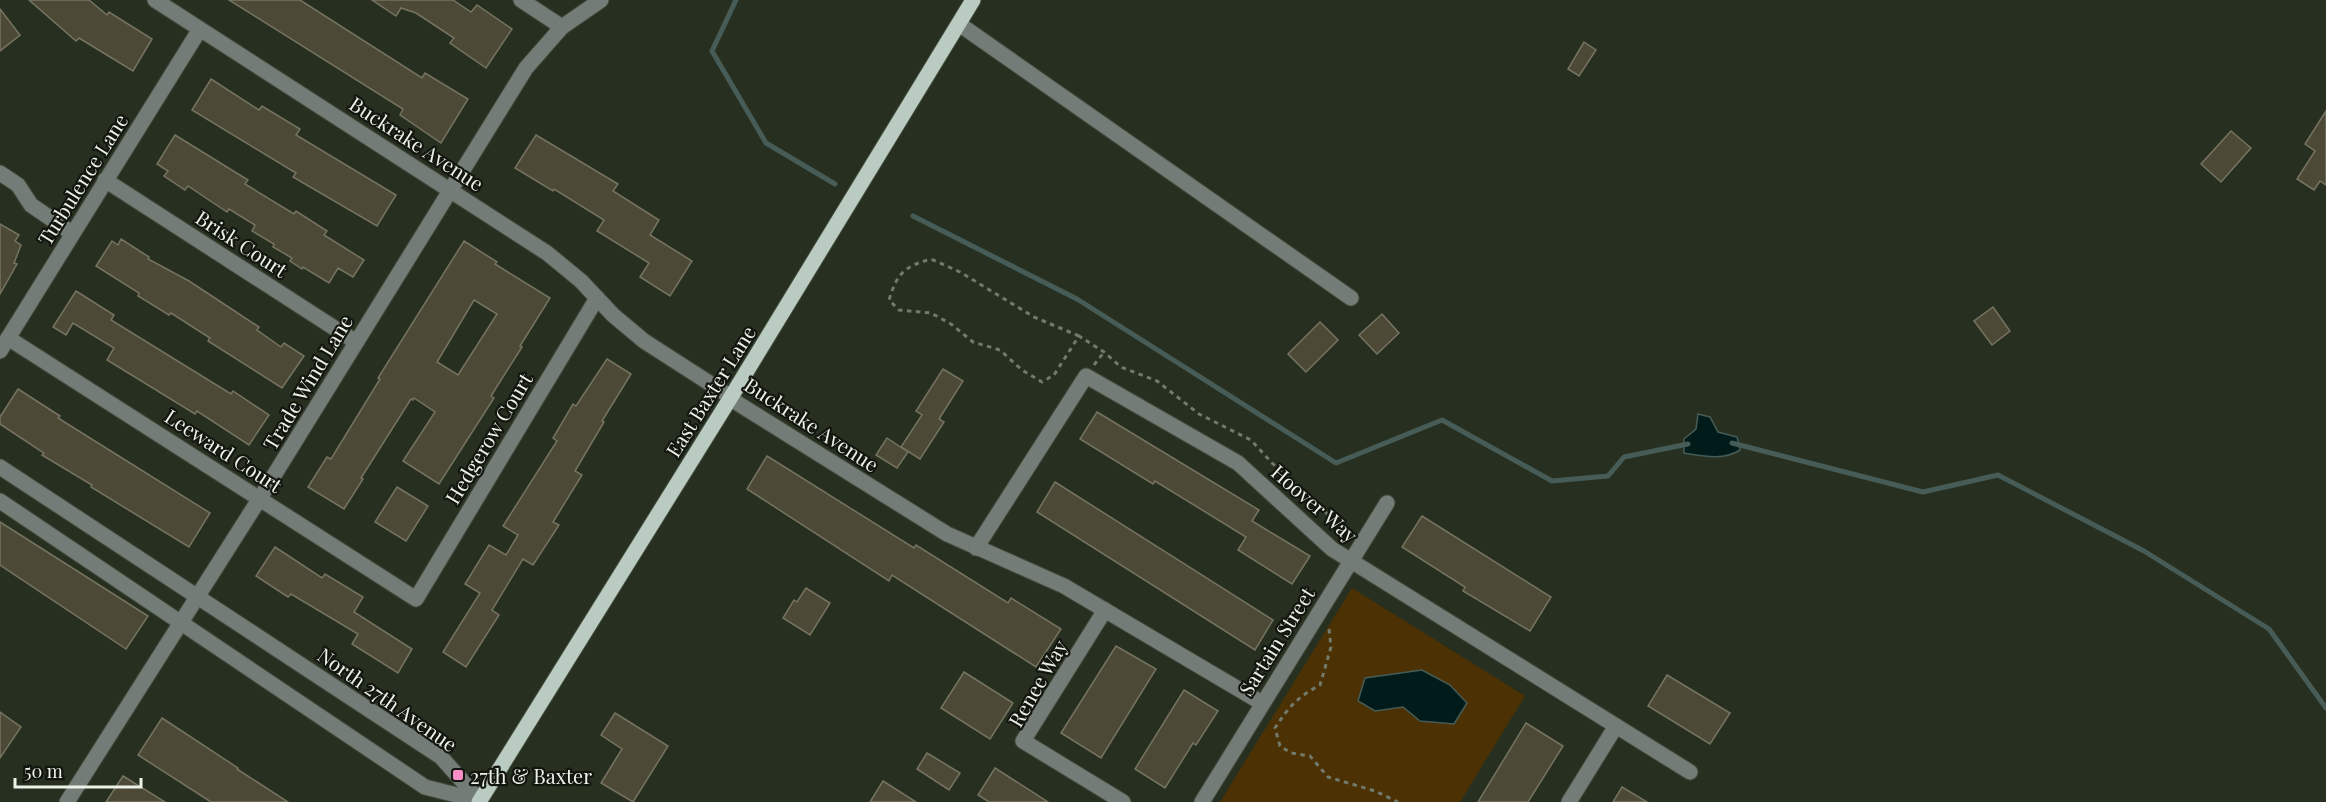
<svg xmlns="http://www.w3.org/2000/svg" width="2326" height="802" viewBox="0 0 2326 802" font-family="'Playfair Display',serif">
<rect width="100%" height="100%" fill="#273020"/>
<!-- green -->
<path fill="#4b3103" d="M1352 588 1525 696 1460 802H1220Z"/>
<!-- water -->
<g fill="#001b19" stroke="#475c57" stroke-width="1.5">
<path d="M1698 414 1710 417 1718 432 1737 437 1740 450C1723 461 1703 456 1684 453V439L1696 429Z"/>
<path d="M1422 670 1450 685 1467 703 1454 724 1420 721 1403 707 1375 711 1358 701 1365 678Z"/>
</g>
<g fill="none" stroke-linecap="round" stroke-linejoin="round">
<!-- stream -->
<g stroke="#475c57" stroke-width="5">
<path d="M736 0 712 51 766 143 835 184"/>
<path d="M913 216 1077 299 1336 463 1442 420 1552 481 1608 476 1624 457 1688 444"/>
<path d="M1732 443 1923 492 1998 475 2144 551 2269 629 2326 708"/>
</g>
</g>
<!-- building -->
<g fill="#4c4a37" stroke="#767461" stroke-width="1.5" fill-rule="evenodd">
<path d="M29 0H89L107 15 109 12 152 39 133 71 79 38 76 41Z"/>
<path d="M229 0H300L422 78 425 73 468 99 441 143 400 115 403 109Z"/>
<path d="M372 0H453L471 12 477 5 512 29 486 68 450 43 454 38 416 13 401 8 396 16Z"/>
<path d="M0 9 20 35 0 51Z"/>
<path d="M1584 42 1596 50 1579 76 1568 69Z"/>
<path d="M211 79 259 110 262 106 300 129 296 135 396 195 377 226 293 177 296 173 192 110Z"/>
<path d="M2326 111V185L2320 181 2314 190 2297 179 2315 151 2305 144Z"/>
<path d="M2231 131 2251 148 2221 182 2201 164Z"/>
<path d="M175 135 248 180 245 184 294 214 296 211 327 231 324 235 364 260 353 277 338 268 329 283 303 267 302 269 290 261 292 258 273 247 274 244 252 231 255 225 229 209 227 212 188 186 185 190 164 176 168 171 157 164Z"/>
<path d="M536 135 618 184 613 191 659 220 650 235 692 261 670 296 640 277 649 263 597 231 604 220 554 189 553 191 515 168Z"/>
<path d="M0 224 19 235 15 241 21 245 14 263 17 264 0 294Z"/>
<path d="M121 239 149 257 148 259 189 281 230 308 259 327 257 330 281 347 284 343 304 356 282 388 208 341 210 338 171 313 169 315 138 296 139 293 96 266 112 241 118 245Z"/>
<path d="M464 241 497 262 495 264 550 298 520 346 522 347 491 396 494 398 439 484 403 461 435 412 414 398 413 400 411 399 361 478 363 479 344 509 308 487 327 457 331 459 380 379 378 378ZM474 300 497 314 458 375 437 362Z"/>
<path d="M76 291 114 315 111 320 231 394 233 391 269 415 249 445 197 411 195 414 107 360 114 348 73 323 66 335 53 327Z"/>
<path d="M1993 307 2010 331 1992 345 1974 321Z"/>
<path d="M1382 314 1399 333 1377 354 1359 335Z"/>
<path d="M1320 322 1338 340 1306 372 1288 354Z"/>
<path d="M607 359 631 374 602 421 604 422 575 471 582 475 553 522 559 525 533 565 523 559 492 610 499 615 466 667 443 652 480 593 465 584 489 545 506 555 518 535 503 526 557 441 553 438 573 404 576 406Z"/>
<path d="M943 369 963 381 939 419 944 422 920 459 901 447 922 415 916 411Z"/>
<path d="M18 389 60 416 58 418 210 513 189 547 91 487 92 485 42 455 44 453 0 424V417Z"/>
<path d="M1097 412 1259 510 1252 521 1310 556 1292 584 1238 550 1246 537 1155 481 1153 484 1080 439Z"/>
<path d="M887 438 908 452 897 468 876 455Z"/>
<path d="M767 456 914 548 916 545 1008 603 1011 598 1061 629 1036 667 892 575 889 581 747 489Z"/>
<path d="M1055 482 1273 620 1255 650 1037 512Z"/>
<path d="M397 487 428 506 406 541 375 522Z"/>
<path d="M1422 516 1551 597 1530 631 1463 591 1465 587 1402 547Z"/>
<path d="M0 522 148 616 126 649 0 565Z"/>
<path d="M275 547 322 578 325 574 363 597 354 612 412 649 398 673 352 644 358 634 291 594 288 597 256 576Z"/>
<path d="M806 588 830 603 810 635 783 618 794 600 797 602Z"/>
<path d="M1116 646 1156 669 1101 758 1061 733Z"/>
<path d="M964 672 1013 703 990 739 941 708Z"/>
<path d="M1667 675 1730 713 1710 744 1648 706Z"/>
<path d="M1184 690 1218 711 1196 745 1193 743 1165 788 1135 769Z"/>
<path d="M0 712 21 727 0 758Z"/>
<path d="M615 713 668 746 633 802 601 783 622 749 601 735Z"/>
<path d="M162 718 238 768 237 769 288 802H211L138 755Z"/>
<path d="M1526 723 1563 746 1528 802H1478Z"/>
<path d="M927 753 960 773 949 790 917 769Z"/>
<path d="M995 768 1048 802H989L978 795Z"/>
<path d="M123 776 165 802H106Z"/>
<path d="M883 781 916 802H870Z"/>
<path d="M1622 787 1647 802H1613Z"/>
</g>
<g fill="none" stroke-linecap="round" stroke-linejoin="round">
<!-- minor casing -->
<g stroke="#434b3c" stroke-width="17">
<g id="minor">
<path d="M155 0 547 253 581 281 613 315 644 341 731 397 734 401 947 534 1064 586 1262 703"/>
<path d="M521 0 562 27"/>
<path d="M959 24 1351 298"/>
<path d="M0 173 18 185 31 205 72 233"/>
<path d="M105 180 356 342"/>
<path d="M8 338 416 599 597 298"/>
<path d="M0 351 200 29"/>
<path d="M0 467 441 757 480 801"/>
<path d="M0 501 425 787 480 801"/>
<path d="M976 548 1086 376 1238 463 1332 549 1690 772"/>
<path d="M1105 610 1023 741 1123 802"/>
<path d="M67 802 260 498 526 68 562 27 601 0"/>
<path d="M1202 802 1387 503"/>
<path d="M1569 802 1616 726"/>
</g>
</g>
<!-- major casing -->
<g stroke="#434b3c" stroke-width="17">
<path id="major" d="M479 802 731 397 973 0"/>
</g>
<!-- path -->
<g stroke="#727a6c" stroke-width="3" stroke-dasharray="4.5 4.5" stroke-linecap="butt">
<path d="M1079 336 1034 317 960 272 931 259C903 267 897 274 889 300L899 310 931 313 951 324 973 342 1000 350 1022 370 1042 382 1054 375 1079 336 1104 352 1121 367 1157 381 1199 414 1251 440 1272 463 1345 530 1347 538"/>
<path d="M1094 365 1104 352"/>
<path d="M1329 629 1331 647 1320 685C1298 697 1289 706 1275 728L1280 746 1291 753 1310 756 1328 777 1375 791 1398 802"/>
</g>
<!-- minor -->
<use href="#minor" stroke="#737c77" stroke-width="15"/>
<!-- major -->
<use href="#major" stroke="#baccc1" stroke-width="15"/>
</g>
<!-- markers -->
<rect fill="#fa8fc7" stroke="#12160f" stroke-width="2" x="452" y="769" width="12" height="12" rx="3"/>
<g text-anchor="middle" dominant-baseline="central" stroke-width="4.5" stroke-linejoin="round" paint-order="stroke">
<!-- street labels -->
<g font-size="20" fill="#ecf2e8" stroke="#12160f">
<text transform="translate(417 143) rotate(33)">Buckrake Avenue</text>
<text transform="translate(82 179) rotate(-58)">Turbulence Lane</text>
<text transform="translate(242 243) rotate(33)">Brisk Court</text>
<text transform="translate(307 382) rotate(-59)">Trade Wind Lane</text>
<text transform="translate(710 391) rotate(-58)">East Baxter Lane</text>
<text transform="translate(812 424) rotate(33)">Buckrake Avenue</text>
<text transform="translate(488 438) rotate(-59)">Hedgerow Court</text>
<text transform="translate(224 450) rotate(33)">Leeward Court</text>
<text transform="translate(1315 503) rotate(41)">Hoover Way</text>
<text transform="translate(1276 641) rotate(-58)">Sartain Street</text>
<text transform="translate(1037 683) rotate(-60)">Renee Way</text>
<text transform="translate(388 699) rotate(35)">North 27th Avenue</text>
</g>
<!-- poi labels -->
<g font-size="20" fill="#ecf2e8" stroke="#12160f" text-anchor="start">
<text x="470" y="775">27th &amp; Baxter</text>
</g>
</g>
<!-- scale -->
<path d="M15 778v9h126v-9" fill="none" stroke="#ecf2e8" stroke-width="3"/>
<text x="24" y="778" font-size="18" fill="#ecf2e8" stroke="#12160f" stroke-width="4.5" paint-order="stroke">50 m</text>
</svg>
